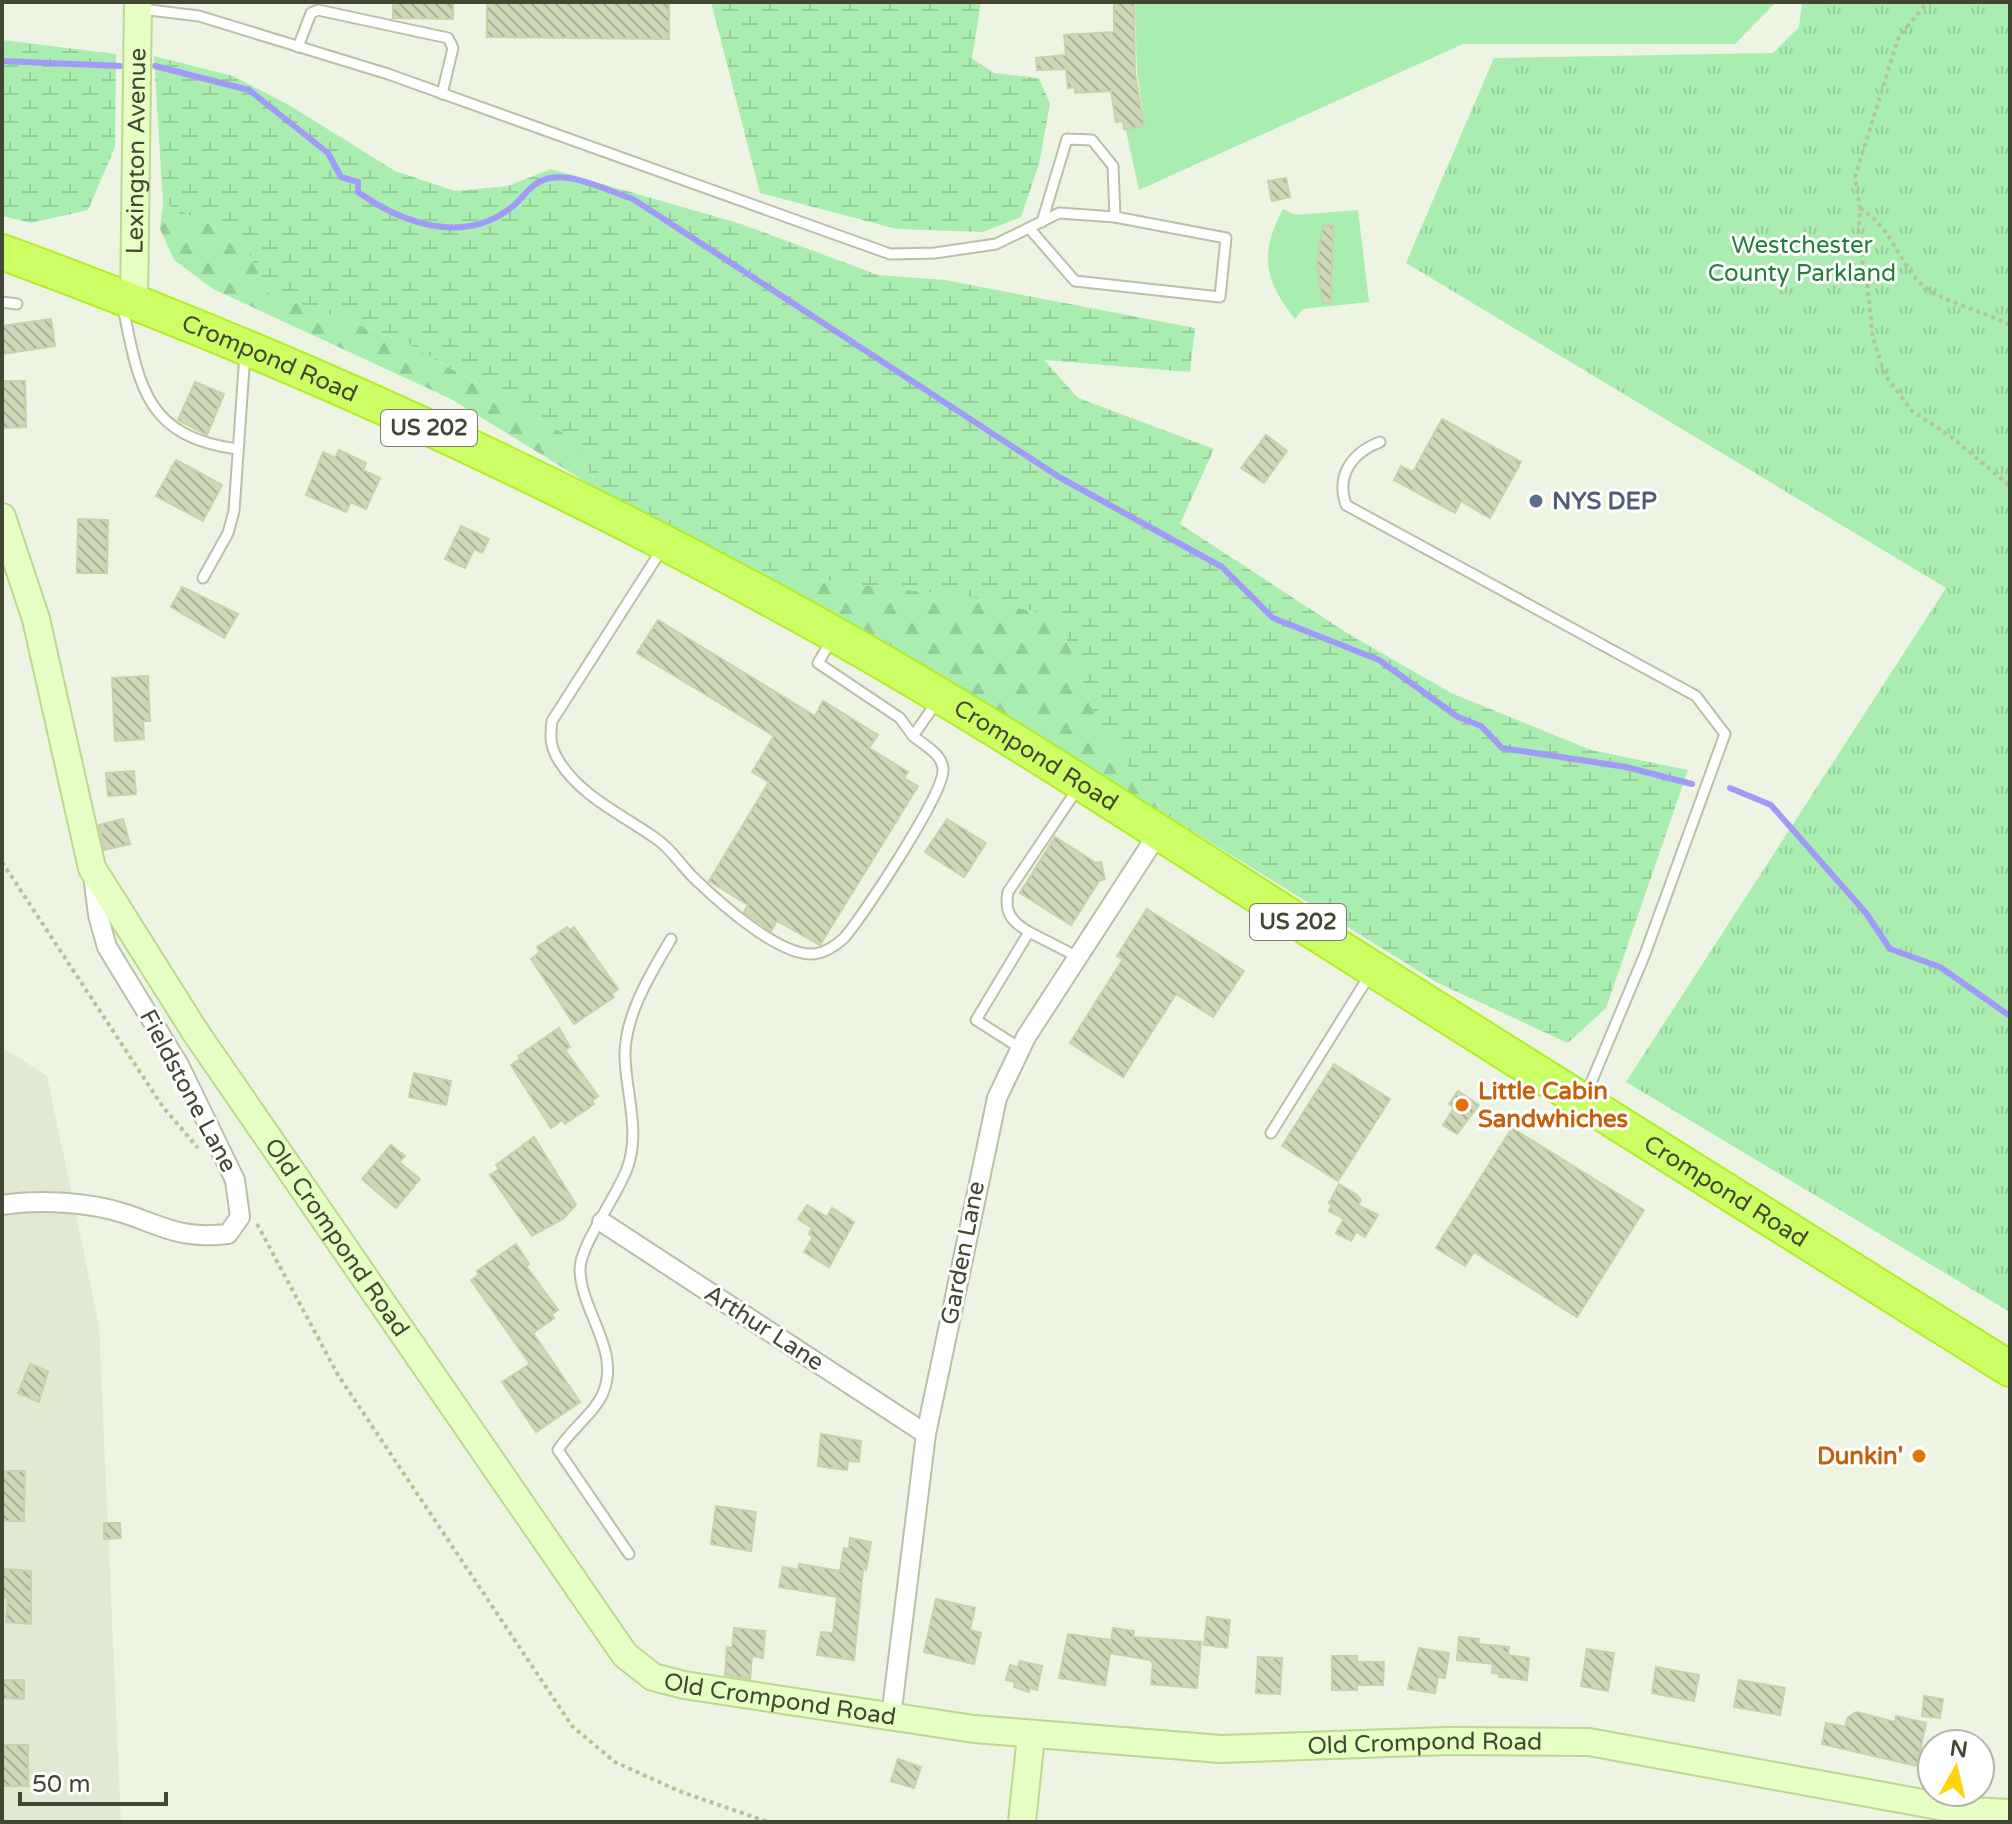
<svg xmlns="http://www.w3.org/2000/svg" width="2012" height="1824" viewBox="0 0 2012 1824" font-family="'Varela Round',sans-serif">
<defs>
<pattern id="forest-firs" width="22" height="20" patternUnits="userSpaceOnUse" patternTransform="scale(2)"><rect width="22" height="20" fill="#a9edb0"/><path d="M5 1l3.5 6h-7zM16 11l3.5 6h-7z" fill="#93cd98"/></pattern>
<pattern id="wetland-marsh" width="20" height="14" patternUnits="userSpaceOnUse" patternTransform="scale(2)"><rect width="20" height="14" fill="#a9edb0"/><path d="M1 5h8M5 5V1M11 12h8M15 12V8" fill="none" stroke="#93cd98"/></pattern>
<pattern id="park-tufts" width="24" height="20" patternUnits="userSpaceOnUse" patternTransform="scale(2)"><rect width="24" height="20" fill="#a9edb0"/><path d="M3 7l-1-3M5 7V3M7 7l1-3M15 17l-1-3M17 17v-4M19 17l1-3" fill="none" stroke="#93cd98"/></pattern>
<pattern id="building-back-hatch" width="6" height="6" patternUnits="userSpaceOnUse" patternTransform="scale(2)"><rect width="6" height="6" fill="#cfd7b9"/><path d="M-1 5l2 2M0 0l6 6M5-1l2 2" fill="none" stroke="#aab097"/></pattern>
</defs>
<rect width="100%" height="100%" fill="#eef4e4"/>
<!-- residential -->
<path fill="#e1e9d2" d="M2 1047 47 1076 99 1325 121 1822H2Z"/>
<!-- green -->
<g fill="#a9edb0">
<path d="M1135 2H1776L1735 44H1463L1139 190 1125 126 1144 121 1137 71Z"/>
<path d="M1283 209 1296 215 1358 210 1369 302 1303 309 1295 319C1264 280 1259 254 1283 209Z"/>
</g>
<!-- forest -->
<g fill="url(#forest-firs)">
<path d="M163 203 241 238 269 293 401 340 565 434 601 491 451 399 213 289 174 260 160 229Z"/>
<path d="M758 573 977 598 1058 617 1102 733 1168 816Z"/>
</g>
<!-- wetland -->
<g fill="url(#wetland-marsh)">
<path d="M711 2H981L972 58 994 73 1039 78 1050 104 1039 164 1021 217 983 232 897 229 760 193Z"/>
<path d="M2 40 116 54 115 147 88 210 31 223 2 216Z"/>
<path d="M154 56 233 76 289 105 395 171 455 191 508 186 551 169 741 224 878 275 945 280 1195 328 1190 372 1044 360 1078 398 1214 449 1180 524 1347 633 1451 693 1591 750 1688 770 1606 1008 1568 1043 1438 983 1168 816 1102 733 1058 617 977 598 758 573 601 491 565 434 401 340 269 293 241 238 163 203Z"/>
</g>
<!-- park -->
<path fill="url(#park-tufts)" d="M1802 2H2010V1312L1626 1082 1946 588 1406 263 1494 58 1773 53 1799 27Z"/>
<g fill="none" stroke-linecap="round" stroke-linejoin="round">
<!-- stream -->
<g stroke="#a19af8" stroke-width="6">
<path d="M2 61 120 66"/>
<path d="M155 66 249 90 328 153 341 177 358 182V192C403 224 464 245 512 207 526 196 530 182 550 178 574 173 610 192 633 199L1059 477 1222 567 1273 618 1379 660 1458 717 1481 726 1502 748 1626 767 1692 784"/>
<path d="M1730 788 1771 805 1866 913 1890 949 1940 967 2010 1016"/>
</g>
</g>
<!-- building -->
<g fill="url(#building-back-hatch)" stroke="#c7d2ab" stroke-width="2">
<path d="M393 2H453V19L393 18Z"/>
<path d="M487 2H669V39L487 37Z"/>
<path d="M1114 2H1134L1135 74 1144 126 1124 129 1123 121 1116 122 1111 91 1075 93V87L1068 88 1066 69 1037 70 1036 58 1066 55 1064 35 1114 32Z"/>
<path d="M1286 178 1290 197 1272 201 1268 181Z"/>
<path d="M1323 225 1333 226 1331 302 1323 303 1317 264Z"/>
<path d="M51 319 55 346 2 354V326Z"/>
<path d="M2 381H25L26 427 2 428Z"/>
<path d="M195 382 224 394 207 435 178 420Z"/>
<path d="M1442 419 1521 462 1490 518 1461 501 1455 513 1394 480 1401 466 1413 472Z"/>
<path d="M1266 435 1287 451 1264 483 1241 468Z"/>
<path d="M339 450 366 463 363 470 380 478 366 509 351 502 346 512 306 495 323 452 335 458Z"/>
<path d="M176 460 222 485 203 521 156 496Z"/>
<path d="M78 519 108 520 107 573H77Z"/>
<path d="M461 526 489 539 482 553 474 549 465 568 445 559Z"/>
<path d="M182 587 238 614 224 638 171 607Z"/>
<path d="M658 620 815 716 823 701 878 735 869 748 908 772 904 778 918 786 820 945 777 921 771 931 744 912 748 905 709 881 769 782 752 772 774 736 637 653Z"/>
<path d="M148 676 150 721H143L144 739 115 741 112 678Z"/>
<path d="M134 771 136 794 108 796 106 773Z"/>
<path d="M123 819 130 844 104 850 99 825Z"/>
<path d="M947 819 986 843 964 877 925 852Z"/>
<path d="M1055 837 1096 863 1101 862 1105 879 1099 881 1071 925 1020 893Z"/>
<path d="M1147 909 1244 971 1213 1017 1176 994 1123 1077 1070 1043 1123 959 1117 956Z"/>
<path d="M567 927 569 930 574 927 618 989 612 994 614 997 574 1024 531 959 540 952 537 947Z"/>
<path d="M559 1028 570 1047 565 1050 598 1096 592 1101 594 1104 565 1124 562 1120 551 1128 511 1065 520 1059 518 1056Z"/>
<path d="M1334 1064 1390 1099 1338 1181 1282 1146Z"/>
<path d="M414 1073 451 1081 446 1105 409 1097Z"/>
<path d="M1458 1091 1479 1105 1457 1134 1443 1125 1454 1108 1449 1104Z"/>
<path d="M1512 1128 1644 1210 1577 1317 1474 1252 1465 1266 1436 1248Z"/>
<path d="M534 1137 576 1205 563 1219 532 1236 490 1175 499 1169 496 1165Z"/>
<path d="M391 1145 405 1156 399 1162 420 1179 396 1208 362 1179Z"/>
<path d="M1339 1184 1357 1195 1361 1200 1358 1205 1378 1215 1365 1237 1356 1232 1351 1241 1336 1233 1344 1219 1329 1211 1332 1204 1329 1203Z"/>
<path d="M807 1205 827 1217 832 1208 854 1222 829 1267 804 1252 813 1237 809 1234 812 1228 798 1219Z"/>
<path d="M516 1244 529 1264 526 1266 558 1310 551 1315 554 1318 533 1333 580 1402 536 1432 502 1382 530 1364 471 1280 479 1275 477 1271Z"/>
<path d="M30 1364 48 1371 39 1402 18 1393Z"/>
<path d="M821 1434 861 1441 859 1462 848 1461 847 1470 818 1466Z"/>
<path d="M2 1471H25L24 1521H2Z"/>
<path d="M716 1506 756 1512 751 1551 711 1544Z"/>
<path d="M104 1523H120L121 1538 104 1539Z"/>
<path d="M850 1538 871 1542 866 1570 863 1569 854 1660 817 1655 821 1632 833 1633 837 1597 779 1587 783 1567 798 1570 799 1564 840 1571 844 1548 849 1549Z"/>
<path d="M2 1569 31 1571V1624L6 1622 8 1598 2 1597Z"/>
<path d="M936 1599 975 1608 970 1630 981 1633 974 1664 924 1652Z"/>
<path d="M1207 1617 1230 1620 1227 1648 1204 1645Z"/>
<path d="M734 1628 765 1631 763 1658 752 1656 750 1679 725 1675 727 1647 732 1648Z"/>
<path d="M1113 1628 1134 1631 1133 1637 1201 1642 1197 1688 1151 1684 1153 1664 1150 1660 1110 1653 1105 1685 1059 1678 1068 1634 1111 1640Z"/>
<path d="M1459 1637 1479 1639 1478 1644 1509 1647 1508 1655 1529 1658 1527 1680 1499 1677 1500 1674 1492 1673 1493 1664 1457 1660Z"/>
<path d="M1419 1648 1449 1653 1445 1678 1438 1677 1435 1693 1408 1689Z"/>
<path d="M1587 1649 1614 1653 1608 1691 1581 1686Z"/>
<path d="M1332 1656H1357V1662H1384L1383 1685H1357V1690H1332Z"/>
<path d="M1258 1657 1282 1658 1280 1694 1256 1693Z"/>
<path d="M1020 1661 1042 1666 1037 1690 1030 1688 1029 1692 1014 1687 1015 1682 1006 1680 1010 1665 1018 1667Z"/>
<path d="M1656 1667 1699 1675 1694 1701 1652 1693Z"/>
<path d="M2 1680H24V1699L2 1698Z"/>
<path d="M1739 1680 1785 1688 1780 1715 1734 1707Z"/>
<path d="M1924 1696 1943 1699 1940 1718 1922 1716Z"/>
<path d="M1856 1712 1895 1722 1896 1716 1926 1723 1917 1766 1822 1744 1826 1723 1846 1727 1847 1718Z"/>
<path d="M2 1745H28V1786H3Z"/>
<path d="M898 1759 921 1767 914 1788 891 1781Z"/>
</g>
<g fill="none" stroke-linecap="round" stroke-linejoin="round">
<!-- lane casing -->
<g stroke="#b8c0a6" stroke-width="13">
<g id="lane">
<path d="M141 9 199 16 388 74 890 254 935 253 996 244 1059 213 1115 217 1226 238 1220 297 1075 281 1029 228"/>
<path d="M298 47 311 13 318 10 448 38 453 48 442 94"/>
<path d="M1042 222 1067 139 1092 140 1113 166 1115 217"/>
<path d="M2 302 17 304"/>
<path d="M123 307C139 388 147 437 237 449"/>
<path d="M1380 442C1351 453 1336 476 1346 505L1696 696 1725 734 1645 954 1585 1097"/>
<path d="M662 549 552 721C550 737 550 747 559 761 581 797 625 816 658 840 674 852 682 867 696 880 720 903 778 955 812 954 823 954 837 945 844 938 864 915 942 796 943 771 944 755 924 745 913 736L936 703"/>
<path d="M203 578 228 533 234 511 245 353"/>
<path d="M832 639 818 663 900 718 913 736"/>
<path d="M1029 932C1012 922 1004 913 1008 892L1078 788"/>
<path d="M1020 1048 976 1020 1029 932 1078 957"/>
<path d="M1271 1133 1369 976"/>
<path d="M629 1554 558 1450C570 1430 594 1414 603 1393 621 1350 581 1312 580 1270 579 1246 619 1194 628 1166 640 1130 626 1093 625 1057 624 1016 651 973 671 939"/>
</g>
</g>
<!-- street casing -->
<g stroke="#b8c0a6" stroke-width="22">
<g id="street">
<path d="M2 1205C39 1199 90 1202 126 1214 167 1228 181 1239 228 1234L240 1217 235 1180 179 1065 107 947 98 915 93 875"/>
<path d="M602 1222 926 1434"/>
<path d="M891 1717 926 1434 997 1098 1026 1037 1159 832"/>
</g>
</g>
<!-- secondary casing -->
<g stroke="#bbd88f" stroke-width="30">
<g id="secondary">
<path id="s1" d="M134 301 138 2"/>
<path id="s2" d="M2 517 36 619 92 868 196 1033 625 1655 653 1677 684 1685 974 1729 1221 1749 1448 1741 1589 1742 1966 1811 2010 1813"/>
<path d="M1022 1822 1031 1736"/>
</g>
</g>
<!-- highway casing -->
<g stroke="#b2ed25" stroke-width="38">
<g id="highway">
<path id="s3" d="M2 252C289 357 566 484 832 633 1017 737 1193 856 1373 969 1585 1103 1798 1236 2010 1369"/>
</g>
</g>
<!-- path -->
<g stroke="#b5c496" stroke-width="4" stroke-dasharray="4 4" stroke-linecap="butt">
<path d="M1932 2 1923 7 1898 39 1855 177 1860 208 1858 242 1867 283 1873 338 1885 375 1912 411 1950 436 2010 486"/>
<path d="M1860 208C1893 229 1895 257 1921 284 1937 300 1986 312 2010 325"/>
<path d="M2 862 163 1107 198 1148"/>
<path d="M257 1224 338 1375 572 1726 615 1762 679 1791 768 1822"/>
</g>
<!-- lane -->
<use href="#lane" stroke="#fff" stroke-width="9"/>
<!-- street -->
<use href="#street" stroke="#fff" stroke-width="18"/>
<!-- secondary -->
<use href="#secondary" stroke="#e6ffc3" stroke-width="26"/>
<!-- highway -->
<use href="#highway" stroke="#ccff64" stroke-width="34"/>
</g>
<!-- markers -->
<circle fill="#5c6f8a" stroke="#fff" stroke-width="3" cx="1536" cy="501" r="8"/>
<g fill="#e8710a" stroke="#fff" stroke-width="3">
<circle cx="1462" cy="1105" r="8"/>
<circle cx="1919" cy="1456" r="8"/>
</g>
<g text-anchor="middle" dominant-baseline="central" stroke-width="6" stroke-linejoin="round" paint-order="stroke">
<!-- shield labels -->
<g fill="#fff" stroke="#7b7e70" stroke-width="2">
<rect x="381" y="410" width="96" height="36" rx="6"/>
<rect x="1250" y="904" width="96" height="36" rx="6"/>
</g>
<g font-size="22" font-weight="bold" fill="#424733">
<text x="429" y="428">US 202</text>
<text x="1298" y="922">US 202</text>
</g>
<!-- street labels -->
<g font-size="24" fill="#424733" stroke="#fff">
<text stroke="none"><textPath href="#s1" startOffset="150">Lexington Avenue</textPath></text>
<text stroke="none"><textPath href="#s3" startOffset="288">Crompond Road</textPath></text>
<text stroke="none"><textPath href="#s3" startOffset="1152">Crompond Road</textPath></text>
<text transform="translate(188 1091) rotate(62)">Fieldstone Lane</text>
<text stroke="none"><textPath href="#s3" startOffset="1968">Crompond Road</textPath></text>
<text stroke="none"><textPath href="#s2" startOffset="806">Old Crompond Road</textPath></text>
<text transform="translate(963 1253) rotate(-79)">Garden Lane</text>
<text transform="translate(764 1328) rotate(33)">Arthur Lane</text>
<text stroke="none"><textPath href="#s2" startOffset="1478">Old Crompond Road</textPath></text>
<text stroke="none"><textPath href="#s2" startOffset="2126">Old Crompond Road</textPath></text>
</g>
<!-- park labels -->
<g font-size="24" fill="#217f3c" stroke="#fff">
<text x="1802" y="245">Westchester<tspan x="1802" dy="28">County Parkland</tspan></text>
</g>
<!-- service labels -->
<g font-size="24" font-weight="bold" fill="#4e5e75" stroke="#fff" text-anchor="start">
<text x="1552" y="501">NYS DEP</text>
</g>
<!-- food labels -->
<g font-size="24" font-weight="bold" fill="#c56008" stroke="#fff" text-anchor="start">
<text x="1478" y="1091">Little Cabin<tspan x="1478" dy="28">Sandwhiches</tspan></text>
<text x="1903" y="1456" text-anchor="end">Dunkin'</text>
</g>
</g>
<!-- border -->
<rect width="2012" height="1824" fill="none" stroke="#424733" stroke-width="8"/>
<!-- north arrow -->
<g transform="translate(1956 1768) rotate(8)"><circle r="38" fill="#ffffff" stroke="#b3b5ad" stroke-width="2"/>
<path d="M0-6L14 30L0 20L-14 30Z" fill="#ffd310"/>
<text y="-12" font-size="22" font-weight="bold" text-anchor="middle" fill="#424733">N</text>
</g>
<!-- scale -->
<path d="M20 1792v12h146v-12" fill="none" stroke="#424733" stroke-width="4"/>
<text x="32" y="1792" font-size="24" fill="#424733" stroke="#ffffff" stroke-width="6" paint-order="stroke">50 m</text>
</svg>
